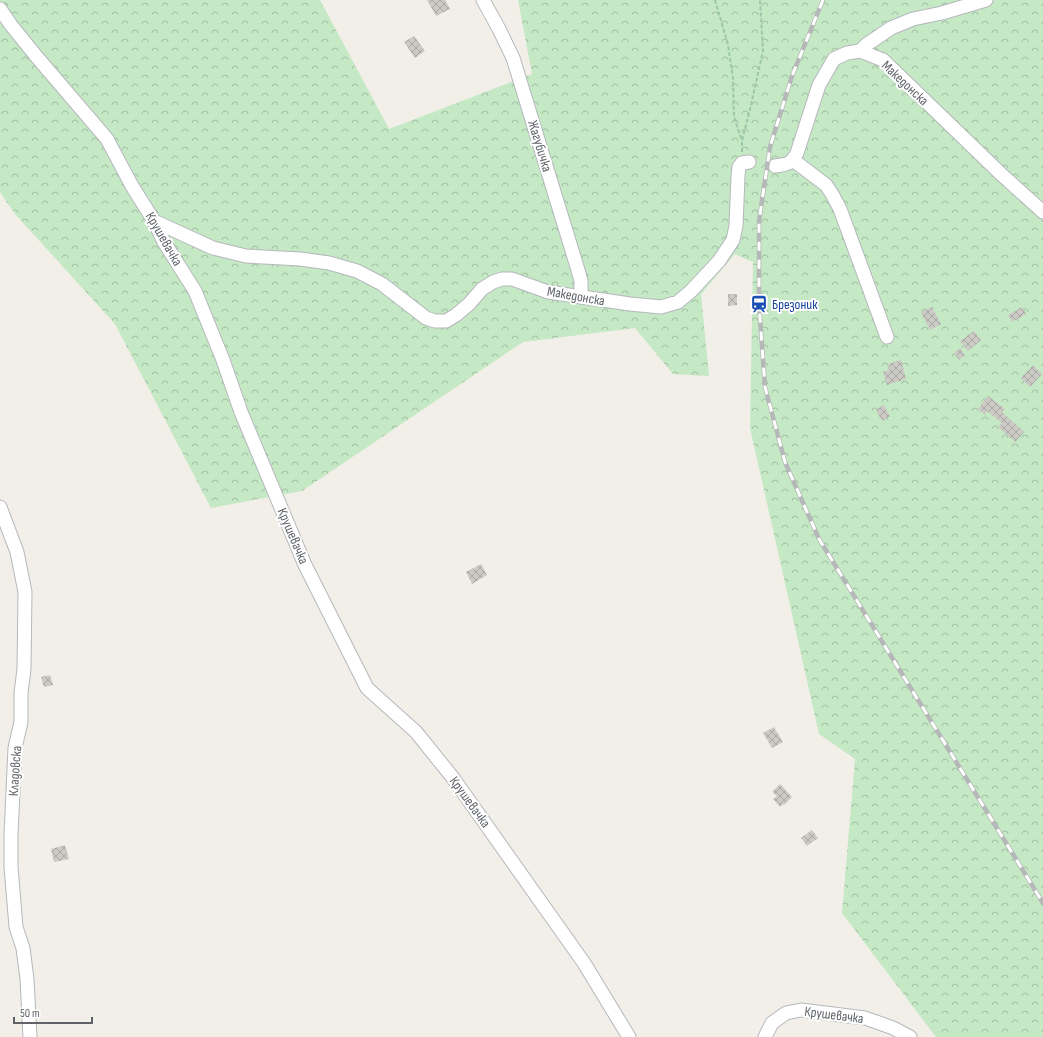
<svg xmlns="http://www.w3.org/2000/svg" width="1043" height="1037" viewBox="0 0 1043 1037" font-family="'Sofia Sans Condensed',sans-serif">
<defs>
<pattern id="forest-crowns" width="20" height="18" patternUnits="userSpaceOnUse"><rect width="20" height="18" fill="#c5e8c5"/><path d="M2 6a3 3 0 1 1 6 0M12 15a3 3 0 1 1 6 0" fill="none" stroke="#a3c0a4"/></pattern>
<pattern id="building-cross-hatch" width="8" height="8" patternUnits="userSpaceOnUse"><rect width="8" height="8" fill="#cccac5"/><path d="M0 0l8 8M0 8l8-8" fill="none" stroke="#a9a8a4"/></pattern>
</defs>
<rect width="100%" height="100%" fill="#f1efe8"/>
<!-- forest -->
<path fill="url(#forest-crowns)" d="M0 0H320L389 129 532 74 518 0H1043V1037H936L842 913 855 759 819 734 750 428 753 262 735 254 701 294 709 376 673 374 635 328 523 342 302 491 211 508 115 324 15 214 0 192Z"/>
<!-- building -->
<g fill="url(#building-cross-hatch)">
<path d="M427 0H445L450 9 436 16Z"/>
<path d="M414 36 425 51 415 58 404 42Z"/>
<path d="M728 294H737V305L728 306Z"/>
<path d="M932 307 941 324 930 330 921 312Z"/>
<path d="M1022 307 1026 314 1012 322 1008 315Z"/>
<path d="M974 331 981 340 968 351 960 341Z"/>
<path d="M960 348 965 355 959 360 954 353Z"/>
<path d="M901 360 906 379 887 385 883 372 889 370 888 364Z"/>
<path d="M1033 365 1042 374 1030 387 1021 378Z"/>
<path d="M988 396 1005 409 1002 412 1024 432 1015 442 998 427 1002 423 987 411 985 415 978 409Z"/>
<path d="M884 405 890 416 882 421 876 410Z"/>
<path d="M481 564 487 575 472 584 466 572Z"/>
<path d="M50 675 53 685 44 687 41 677Z"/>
<path d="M774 727 783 742 772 748 763 733Z"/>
<path d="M780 784 792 797 784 805 783 804 780 807 773 799 777 796 772 792Z"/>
<path d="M812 830 818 838 807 846 801 838Z"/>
<path d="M65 845 69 859 54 862 51 849Z"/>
</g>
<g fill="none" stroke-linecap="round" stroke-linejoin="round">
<!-- minor casing -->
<g stroke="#b5b8bc" stroke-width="15">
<g id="minor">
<path d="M483 0 499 29 513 58 578 270 581 281V297"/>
<path d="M0 9 11 25 36 56 107 139 132 186 154 221 164 242 195 291 223 360 241 412 305 565 367 688 416 732 453 778 584 963 629 1037"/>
<path d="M860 51 866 45 891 28 913 19 942 13 986 0"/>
<path d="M793 160 826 185 832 194 840 209 887 337"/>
<path d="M775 166C788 164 790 165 797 153L819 85 834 59 847 53 860 51 883 60 1001 174 1043 212"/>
<path d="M154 221 213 248 246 256 300 259 329 263 357 271 382 284 426 318 435 321H446L456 315 469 304 482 289 493 282 502 279H512L548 292 630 304 661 307 678 302 691 291 719 261 733 240 736 226 738 176 739 167 742 163 749 162"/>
<path d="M0 507 17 552 25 592 24 669 21 693V722L15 748 11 835V867L16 927 23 948 27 979 30 1037"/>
<path d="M765 1037 772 1023 786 1013 801 1010 865 1018 893 1028 910 1037"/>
</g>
</g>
<!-- path -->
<g stroke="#9cc7a9" stroke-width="2" stroke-dasharray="4 2" stroke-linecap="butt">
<path d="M715 0 728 45 733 78 734 117 742 141"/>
<path d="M742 152V141L751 105 763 51 760 0"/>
</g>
<!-- minor -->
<use href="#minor" stroke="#fff" stroke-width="13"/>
<!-- rail casing -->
<g stroke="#b6b7b8" stroke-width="4.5">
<path id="rail" d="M823 0 792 76 770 147 759 221V304L765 387 785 462 819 539 1043 903"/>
</g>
<!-- rail -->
<use href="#rail" stroke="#fff" stroke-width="3" stroke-dasharray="9" stroke-linecap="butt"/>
</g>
<!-- icons -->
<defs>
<g id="station-bare" transform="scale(1.38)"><path d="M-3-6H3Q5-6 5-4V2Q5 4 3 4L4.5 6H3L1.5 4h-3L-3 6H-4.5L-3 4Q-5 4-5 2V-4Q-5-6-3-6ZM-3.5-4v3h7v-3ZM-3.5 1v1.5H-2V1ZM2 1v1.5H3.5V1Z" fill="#1a4fb4" stroke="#fff" stroke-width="2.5" paint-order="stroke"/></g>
</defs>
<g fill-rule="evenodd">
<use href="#station-bare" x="759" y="304"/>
</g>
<g text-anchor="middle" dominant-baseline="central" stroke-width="4" stroke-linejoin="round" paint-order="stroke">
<!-- street labels -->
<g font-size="14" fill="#5f6368" stroke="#fff">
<text transform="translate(905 83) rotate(43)">Македонска</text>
<text transform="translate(540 146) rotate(73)">Жагубичка</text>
<text transform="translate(164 239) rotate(60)">Крушевачка</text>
<text transform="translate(576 296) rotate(10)">Македонска</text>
<text transform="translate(293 536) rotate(67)">Крушевачка</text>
<text transform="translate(15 771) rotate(-86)">Кладовска</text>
<text transform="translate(470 802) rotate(54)">Крушевачка</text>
<text transform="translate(834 1015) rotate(7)">Крушевачка</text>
</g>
<!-- transit labels -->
<g font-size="14" fill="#164399" stroke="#fff" text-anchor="start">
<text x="772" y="304">Брезоник</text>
</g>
</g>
<!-- scale -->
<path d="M14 1017v6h78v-6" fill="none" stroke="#5f6368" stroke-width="2"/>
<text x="20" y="1017" font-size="12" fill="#5f6368" stroke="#ffffff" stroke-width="3" paint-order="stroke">50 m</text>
</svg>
